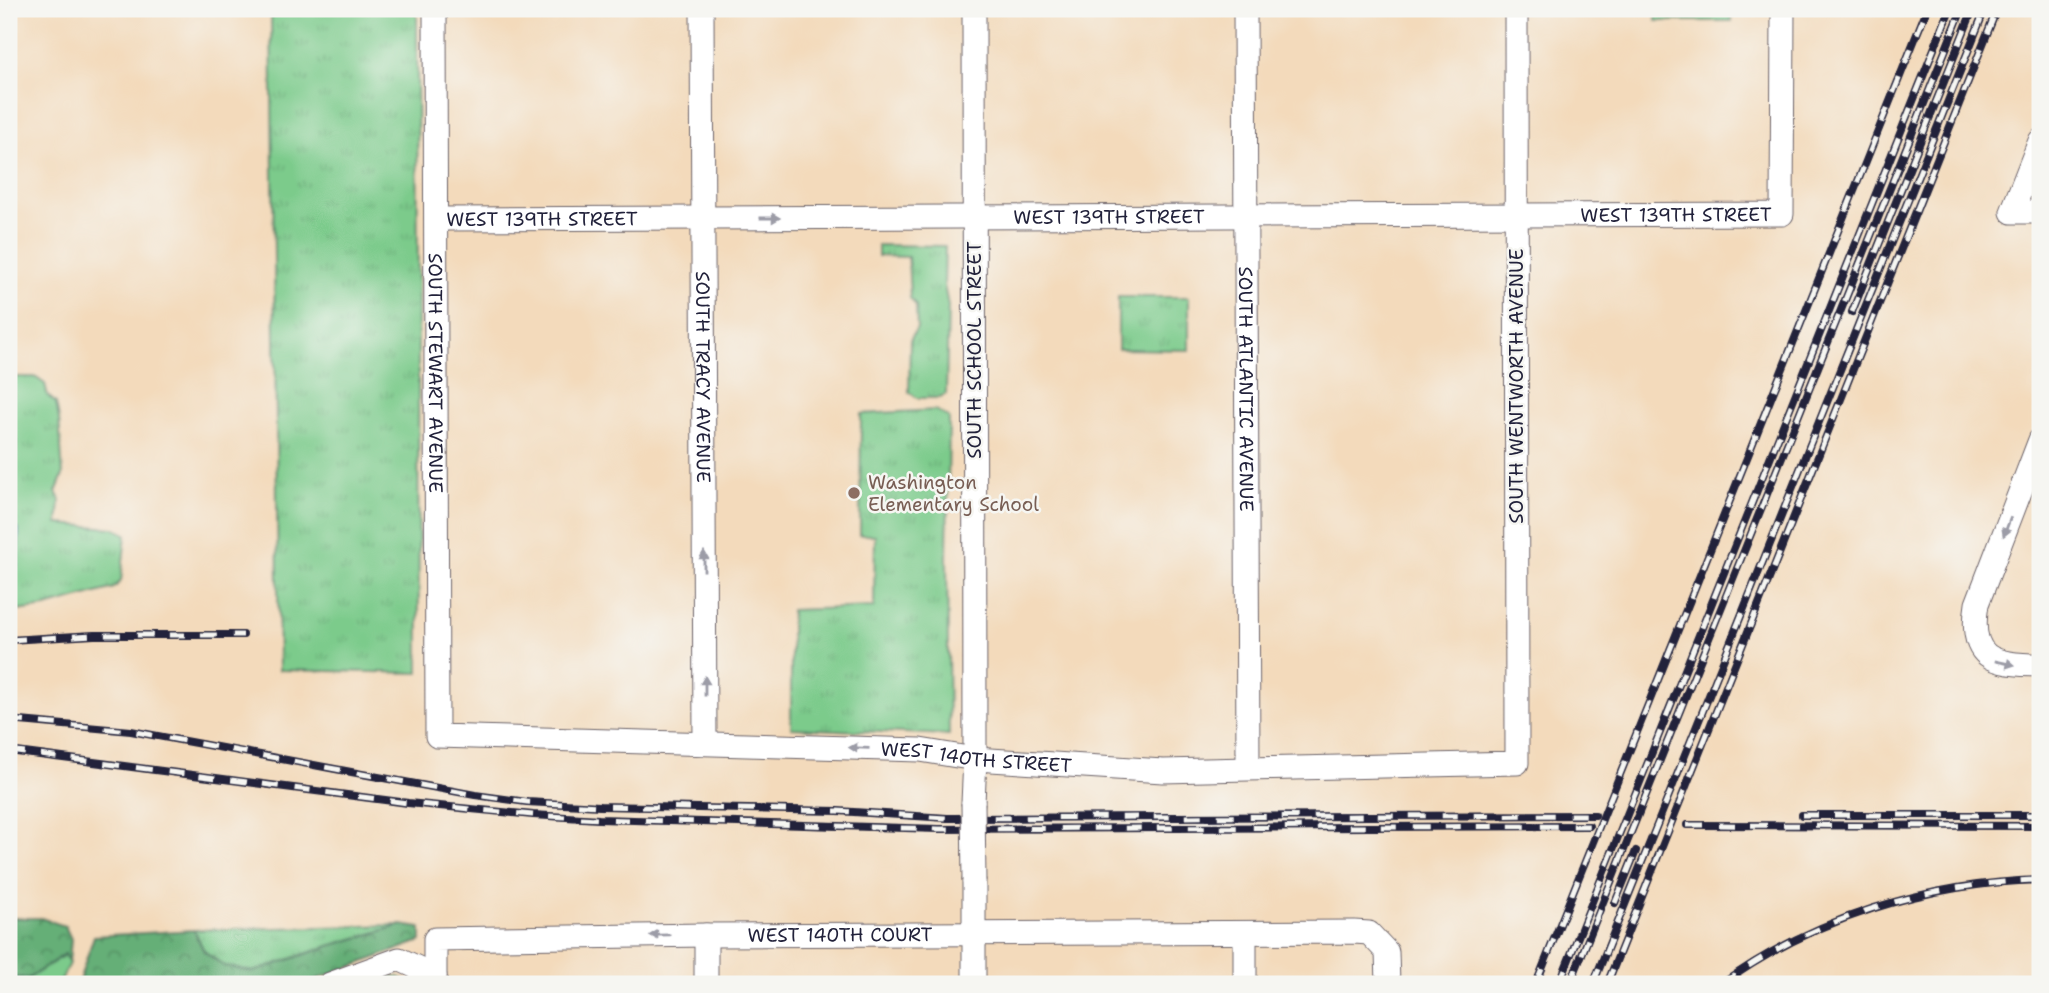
<svg xmlns="http://www.w3.org/2000/svg" width="2049" height="993" viewBox="0 0 2049 993" font-family="'Shantell Sans',sans-serif">
<defs>
<pattern id="grass-tufts" width="24" height="20" patternUnits="userSpaceOnUse" patternTransform="scale(1.75)"><rect width="24" height="20" fill="#7ccb8b"/><path d="M3 7l-1-3M5 7V3M7 7l1-3M15 17l-1-3M17 17v-4M19 17l1-3" fill="none" stroke="#6bae79"/></pattern>
<pattern id="forest-crowns" width="20" height="18" patternUnits="userSpaceOnUse" patternTransform="scale(1.75)"><rect width="20" height="18" fill="#65af77"/><path d="M2 6a3 3 0 1 1 6 0M12 15a3 3 0 1 1 6 0" fill="none" stroke="#538e63"/></pattern>
<pattern id="water-ripples" width="26" height="14" patternUnits="userSpaceOnUse" patternTransform="scale(1.75)"><rect width="26" height="14" fill="#68b8e3"/><path d="M2 4q2-2 4 0t4 0M15 11q2-2 4 0t4 0" fill="none" stroke="#5595b9"/></pattern>
</defs>
<rect width="100%" height="100%" fill="#f6f6f2"/>
<filter id="ink" filterUnits="userSpaceOnUse"><feTurbulence type="fractalNoise" baseFrequency=".0143" numOctaves="2"/><feDisplacementMap in="SourceGraphic" scale="14" xChannelSelector="R" yChannelSelector="G"/><feConvolveMatrix kernelMatrix="1 2 1 2 8 2 1 2 1" color-interpolation-filters="sRGB"/></filter>
<filter id="wash" filterUnits="userSpaceOnUse"><feTurbulence type="fractalNoise" baseFrequency=".00686" numOctaves="4" result="noise"/><feDisplacementMap in="SourceGraphic" scale="28" xChannelSelector="R" yChannelSelector="G"/><feGaussianBlur stdDeviation="1.57" result="paint"/><feColorMatrix in="noise" values="0 0 0 0 0 0 0 0 0 0 0 0 0 0 0 0 0 1.4 0 .05"/><feComposite in="paint" operator="in"/></filter>
<g filter="url(#wash)">
<rect width="100%" height="100%" fill="#f3dabb"/>
<!-- grass -->
<g fill="url(#grass-tufts)" stroke="#4f7663" stroke-width="2">
<path d="M271 9H417L419 673 279 670Z"/>
<path d="M1656 9H1731L1732 21H1656Z"/>
<path d="M878 245 945 246 944 285 948 306 946 394 938 398H917L909 392 910 340 917 328 916 306 910 298 908 257 878 256Z"/>
<path d="M1118 297H1189V350L1118 349Z"/>
<path d="M9 377H35L45 384 48 396 56 403 59 419 63 475 56 492 60 500 58 524 113 528 126 534 121 581 114 588 46 607 9 612V567H17L19 531 9 520V460L15 452 16 439 9 428Z"/>
<path d="M936 410 949 418 947 561 949 735 791 728V610L874 607 875 535H860L861 414Z"/>
<path d="M402 925 329 946 253 972 224 966 204 951 194 930Z"/>
<path d="M66 954 69 963 60 984H9V977L29 978Z"/>
<path d="M382 976 399 977 411 984H361Z"/>
</g>
<!-- forest -->
<g fill="url(#forest-crowns)" stroke="#446859" stroke-width="2">
<path d="M9 918H41L65 926 71 939 69 963 65 954 29 978 9 977Z"/>
<path d="M402 925 421 928V941L304 984H78L94 936 194 930 204 951 224 966 253 972 329 946Z"/>
</g>
<!-- water -->
<path fill="url(#water-ripples)" stroke="#456d8f" stroke-width="2" d="M9 520 19 530 17 567H9Z"/>
</g>
<g filter="url(#ink)">
<g fill="none" stroke-linecap="round" stroke-linejoin="round">
<!-- minor casing -->
<g stroke="#6b6268" stroke-width="25">
<g id="minor">
<path id="s1" d="M435 9 437 736 920 750 975 759 1163 771 1517 763 1516 9"/>
<path id="s2" d="M702 9 705 743"/>
<path id="s3" d="M1245 9 1248 768"/>
<path d="M2040 141 2012 212H2040"/>
<path id="s4" d="M437 219 1782 214 1783 9"/>
<path d="M2040 440 1977 604C1968 659 1993 665 2040 665"/>
<path d="M973 803 975 759 974 9"/>
<path d="M974 881V984"/>
<path d="M706 935V984"/>
<path d="M330 984 399 959 435 976"/>
<path id="s5" d="M435 984V939L706 935 1354 932 1369 933 1387 952 1388 984"/>
<path d="M1245 984V934"/>
</g>
</g>
<!-- minor -->
<use href="#minor" stroke="#fff" stroke-width="23"/>
<!-- rail casing -->
<g stroke="#22223b" stroke-width="8">
<g id="rail">
<path d="M1852 312 1973 9"/>
<path d="M9 640 94 635H243"/>
<path d="M9 720 131 731 475 795 527 802 600 806 838 811 947 818 1595 815"/>
<path d="M9 751 408 803 533 815 599 819 939 829 1589 826"/>
<path d="M1802 815H2040"/>
<path d="M1687 825 2040 826"/>
<path d="M1615 903 1636 851"/>
<path d="M1536 984 1927 9"/>
<path d="M1559 984 1950 9"/>
<path d="M1570 984 1962 9"/>
<path d="M1593 984 1985 9"/>
<path d="M1607 984 1997 9"/>
<path d="M1722 984C1813 918 1928 883 2040 880"/>
</g>
</g>
<!-- rail -->
<use href="#rail" stroke="#f6f6f2" stroke-width="5" stroke-dasharray="16" stroke-linecap="butt"/>
<!-- minor-bridge casing -->
<g stroke="#6b6268" stroke-width="25" stroke-linecap="butt">
<path id="minor-bridge" d="M973 803 974 881"/>
</g>
<!-- minor-bridge -->
<use href="#minor-bridge" stroke="#fff" stroke-width="23"/>
</g>
<!-- one-way arrows -->
<defs><path id="oneway-solid" d="M-6-.8H1V-3.2L6.5 0L1 3.2V.8H-6Z" transform="scale(1.75)"/></defs>
<g fill="#9c9ca7">
<use href="#oneway-solid" transform="translate(770 218)"/>
<use href="#oneway-solid" transform="translate(2007 527) rotate(111)"/>
<use href="#oneway-solid" transform="translate(704 561) rotate(-90)"/>
<use href="#oneway-solid" transform="translate(2005 663) rotate(12)"/>
<use href="#oneway-solid" transform="translate(705 686) rotate(-90)"/>
<use href="#oneway-solid" transform="translate(859 748) rotate(-178)"/>
<use href="#oneway-solid" transform="translate(660 935) rotate(179)"/>
</g>
</g>
<!-- markers -->
<circle fill="#8d6e63" stroke="#f6f6f2" stroke-width="2.5" cx="854" cy="493" r="7"/>
<g text-anchor="middle" dominant-baseline="central" stroke-width="5" stroke-linejoin="round" paint-order="stroke">
<!-- street labels -->
<g font-size="19" fill="#22223b" stroke="#f6f6f2">
<text stroke="none"><textPath href="#s4" startOffset="1239">WEST 139TH STREET</textPath></text>
<text stroke="none"><textPath href="#s4" startOffset="672">WEST 139TH STREET</textPath></text>
<text stroke="none"><textPath href="#s4" startOffset="105">WEST 139TH STREET</textPath></text>
<text transform="translate(974 350) rotate(-90)">SOUTH SCHOOL STREET</text>
<text stroke="none"><textPath href="#s1" startOffset="364">SOUTH STEWART AVENUE</textPath></text>
<text stroke="none"><textPath href="#s2" startOffset="368">SOUTH TRACY AVENUE</textPath></text>
<text transform="translate(1516 386) rotate(-90)">SOUTH WENTWORTH AVENUE</text>
<text stroke="none"><textPath href="#s3" startOffset="380">SOUTH ATLANTIC AVENUE</textPath></text>
<text stroke="none"><textPath href="#s1" startOffset="1267">WEST 140TH STREET</textPath></text>
<text stroke="none"><textPath href="#s5" startOffset="450">WEST 140TH COURT</textPath></text>
</g>
<!-- education labels -->
<g font-size="19" fill="#785e54" stroke="#f6f6f2" text-anchor="start">
<text x="868" y="482">Washington<tspan x="868" dy="22">Elementary School</tspan></text>
</g>
</g>
<!-- margin -->
<rect width="2049" height="993" fill="none" stroke="#f6f6f2" stroke-width="35"/>
</svg>
